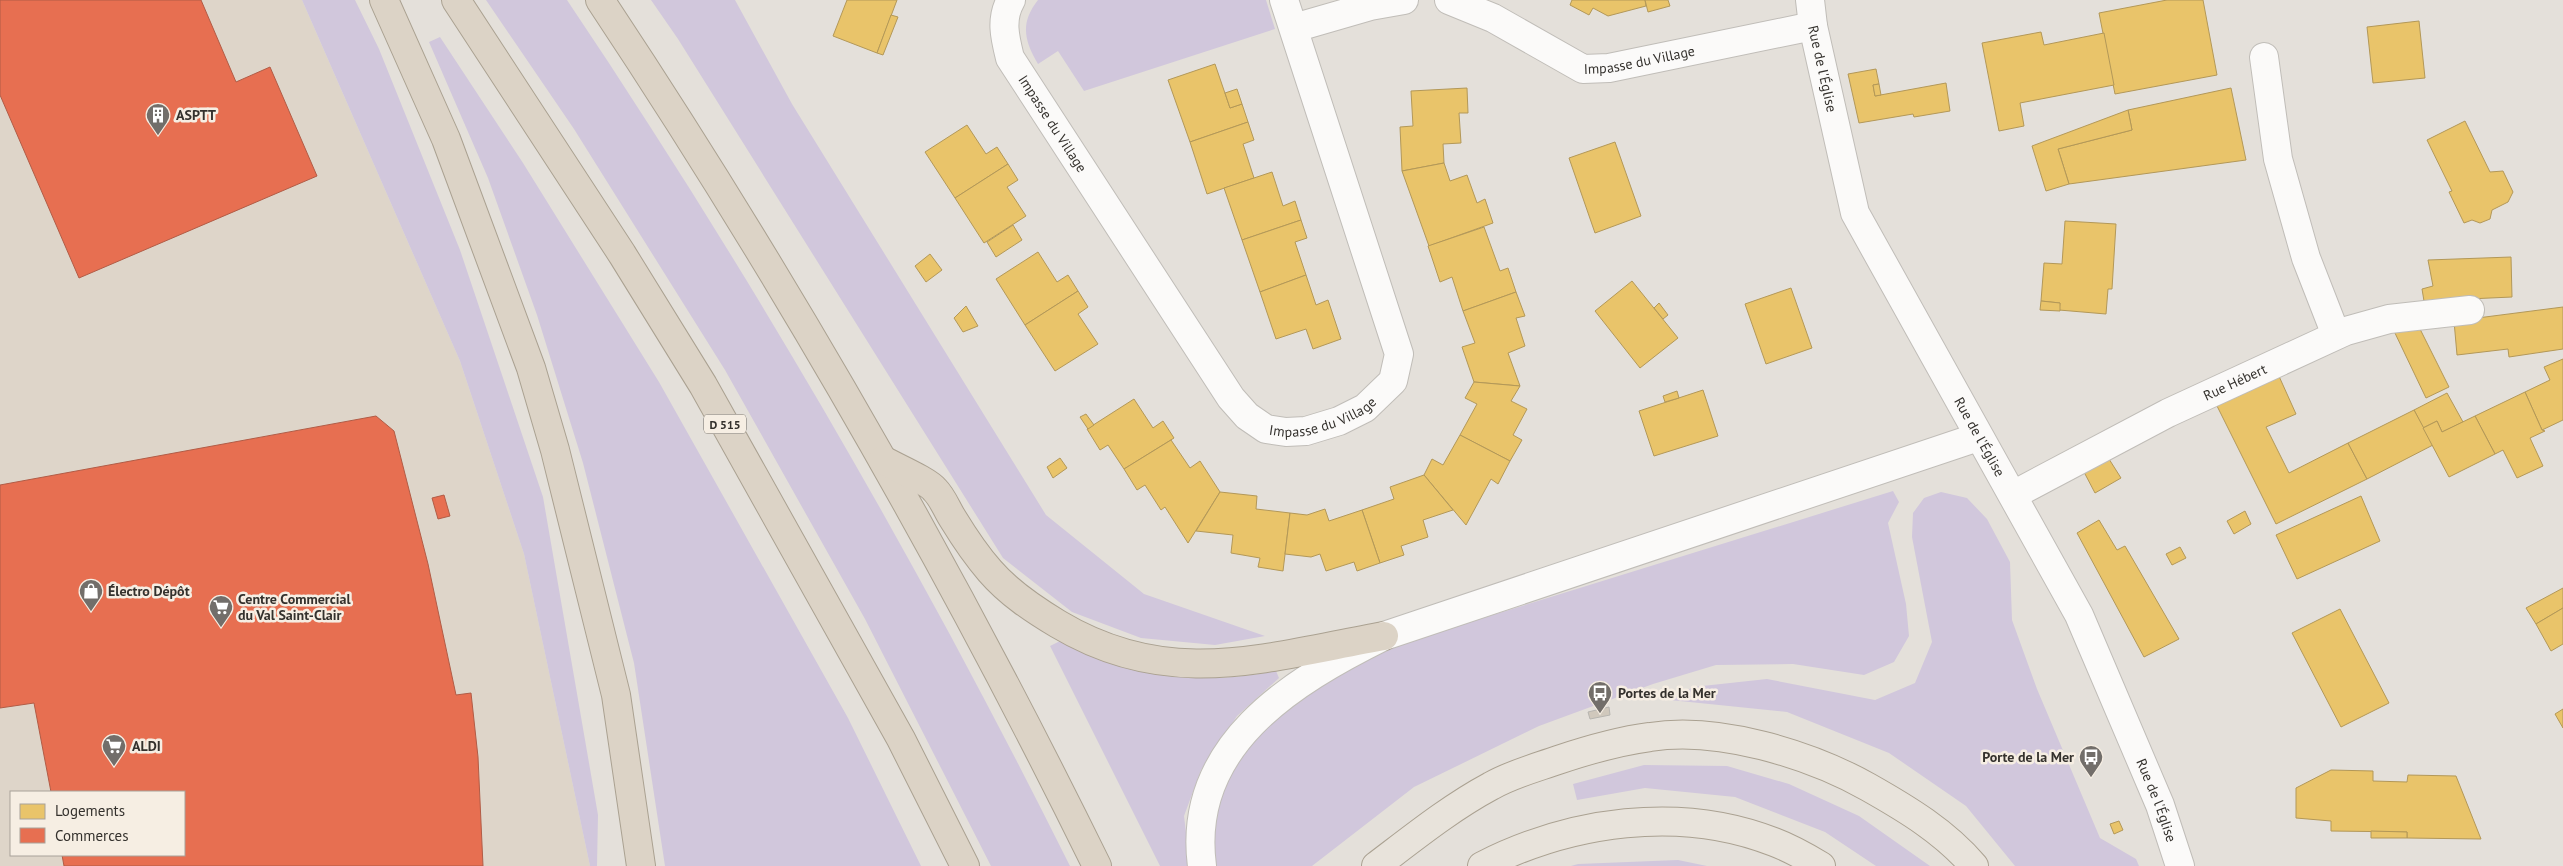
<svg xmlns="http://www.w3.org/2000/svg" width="2563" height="866" viewBox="0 0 2563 866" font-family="'PT Sans',sans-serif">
<rect width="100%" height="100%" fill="#e4e0da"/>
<!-- built -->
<path fill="#ded5c9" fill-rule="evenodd" d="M0 0H302L460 361 524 554 590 866H0ZM11 792H184V855H11Z"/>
<!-- green -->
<g fill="#d1c7dc">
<path d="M302 0H355L379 49 460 250 543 497 598 815 597 866H590L524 554 460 361Z"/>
<path d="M486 0H567C753 277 921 567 1070 866H991L865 619 725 370 574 129Z"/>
<path d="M651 0H735L792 104 1046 515 1144 594 1265 636 1215 645 1141 638 1072 612 1003 558 678 39Z"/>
<path d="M1038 0H1266L1275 29 1084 91 1058 51 1038 64C1024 40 1020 23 1038 0Z"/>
<path d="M440 37 523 163 659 382 848 718 921 866H665L634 663 583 463 537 315 488 178 429 42Z"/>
<path d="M1893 491 1899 502 1888 523 1906 604 1909 636 1894 662 1864 675 1793 664 1716 665 1653 684 1539 726 1414 787 1312 866H1211L1212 805 1248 741 1316 683 1396 645Z"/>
<path d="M1941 492 1967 498 1987 519 2010 562 2012 620 2037 689 2100 838 2136 859 2139 866H2015L1966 806 1889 753 1787 712 1670 700 1693 687 1767 679 1875 700 1915 683 1932 642 1912 537 1913 513 1924 498Z"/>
<path d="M1062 640C1081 648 1099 658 1118 664 1169 682 1224 681 1276 671L1279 678 1237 716 1201 770 1184 816 1190 866H1160L1050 646Z"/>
<path d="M1644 765 1727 766 1789 784 1859 816 1930 866H1876L1825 832 1735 797 1645 788 1577 800 1573 784Z"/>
<path d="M1678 860 1707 866H1571L1578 864Z"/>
</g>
<!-- homes -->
<g fill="#e9c46a" stroke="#b39858">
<path d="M847 0H897L877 53 833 36Z"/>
<path d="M1572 0H1645L1646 6 1608 16 1593 8 1589 15 1570 5Z"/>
<path d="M1645 0H1668L1670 6 1648 12Z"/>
<path d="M2167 0H2203L2217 75 2115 94 2099 13Z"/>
<path d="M891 15 898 17 883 55 877 53Z"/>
<path d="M2419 21 2425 78 2373 83 2367 27Z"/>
<path d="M2041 32 2044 45 2104 33 2114 85 2020 103 2024 126 1999 131 1982 43Z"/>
<path d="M1215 64 1230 108 1242 104 1248 122 1190 142 1168 80Z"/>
<path d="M1876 69 1879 84 1873 85 1875 96 1946 83 1950 111 1914 117 1913 114 1859 123 1848 74Z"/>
<path d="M1879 84 1881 95 1875 96 1873 85Z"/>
<path d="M1467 88 1468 113H1459L1461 143 1443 144 1444 163 1402 171 1400 127 1413 126 1411 91Z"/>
<path d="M2231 88 2246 160 2069 184 2058 149 2132 130 2128 110Z"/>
<path d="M1237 89 1242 104 1230 108 1225 93Z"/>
<path d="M2128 110 2132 130 2058 149 2069 184 2046 191 2032 146Z"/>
<path d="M2465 121 2490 172 2503 171 2513 192 2508 202 2492 210 2490 219 2480 223 2472 220 2464 223 2449 192 2452 191 2427 140Z"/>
<path d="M1248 122 1254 140 1243 144 1254 178 1207 194 1190 142Z"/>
<path d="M967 125 986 154 997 147 1008 164 955 198 925 152Z"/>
<path d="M1615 142 1641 216 1595 233 1569 158Z"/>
<path d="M1444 163 1450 181 1467 175 1477 203 1485 199 1493 223 1429 246 1402 171Z"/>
<path d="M1008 164 1018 180 1007 187 1026 216 984 243 955 198Z"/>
<path d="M1272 172 1283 206 1295 201 1301 220 1242 240 1224 188Z"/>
<path d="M1301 220 1307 238 1295 242 1306 275 1260 292 1242 240Z"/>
<path d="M2065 221 2116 224 2112 289H2108L2106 314 2059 310 2060 303 2041 301 2044 263 2062 264Z"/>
<path d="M1013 225 1022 240 996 257 987 242Z"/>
<path d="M1484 227 1500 271 1508 268 1516 292 1463 311 1452 277 1440 282 1428 246Z"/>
<path d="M1038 252 1057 282 1068 275 1078 291 1025 325 996 279Z"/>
<path d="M930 254 942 270 926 282 915 266Z"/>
<path d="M2511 257 2512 297 2424 301 2422 289 2433 286 2428 260Z"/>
<path d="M1306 275 1316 305 1328 300 1341 339 1313 349 1306 329 1276 339 1260 292Z"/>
<path d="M1632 281 1678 338 1640 368 1595 311Z"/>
<path d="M1791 288 1812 348 1766 364 1745 304Z"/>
<path d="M1078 291 1088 307 1078 314 1098 344 1055 371 1025 325Z"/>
<path d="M1516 292 1525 316 1516 318 1525 346 1508 353 1520 386 1474 382 1462 347 1475 343 1463 311Z"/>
<path d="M2041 301 2060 303V311L2040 310Z"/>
<path d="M1659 303 1668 315 1663 319 1654 308Z"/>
<path d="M966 306 978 326 963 332 954 318Z"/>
<path d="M2563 307V349L2509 357 2508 349 2457 355 2454 321Z"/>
<path d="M2418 325 2449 387 2426 398 2394 331Z"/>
<path d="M2563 359V420L2542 430 2525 392 2550 380 2544 367Z"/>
<path d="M2278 374 2296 414 2266 427 2289 473 2348 443 2367 479 2276 524 2215 402Z"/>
<path d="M1474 382 1520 386 1511 401 1527 409 1513 435 1522 440 1510 461 1460 435 1477 404 1465 398Z"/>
<path d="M1703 390 1718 436 1654 456 1639 411Z"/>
<path d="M1677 391 1679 398 1665 402 1663 396Z"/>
<path d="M2525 392 2542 430 2545 431 2530 438 2543 466 2517 478 2503 450 2495 454 2475 416Z"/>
<path d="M2447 393 2463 422 2442 432 2437 421 2423 428 2414 410Z"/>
<path d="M1134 399 1153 428 1163 421 1174 438 1124 469 1108 445 1100 450 1087 429Z"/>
<path d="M2414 410 2433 445 2367 479 2348 443Z"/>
<path d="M1086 414 1094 425 1088 429 1080 417Z"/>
<path d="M2475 416 2495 454 2449 477 2423 428 2437 421 2442 432Z"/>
<path d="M1460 435 1510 461 1498 484 1491 479 1466 525 1424 475 1432 459 1443 465Z"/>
<path d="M1171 440 1190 468 1200 461 1220 492 1188 543 1165 507 1161 510 1145 485 1137 490 1124 469Z"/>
<path d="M1060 458 1067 468 1053 478 1047 467Z"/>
<path d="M2109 459 2121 478 2095 493 2084 472Z"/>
<path d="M1424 475 1453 510 1423 520 1428 537 1401 546 1404 555 1380 563 1362 510 1394 499 1390 487Z"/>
<path d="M1220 492 1257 496 1256 509 1290 513 1283 571 1258 567 1260 558 1231 553 1233 535 1196 531Z"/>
<path d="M2361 496 2380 541 2297 579 2276 535Z"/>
<path d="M1325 509 1329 521 1362 510 1380 563 1357 571 1354 562 1326 571 1320 554 1311 557 1285 554 1290 513 1307 515Z"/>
<path d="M2245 511 2251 524 2234 534 2227 521Z"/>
<path d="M2099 520 2117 550 2125 546 2179 639 2144 657 2077 533Z"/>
<path d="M2180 547 2186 558 2172 565 2166 554Z"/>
<path d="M2563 588V608L2536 624 2526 608Z"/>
<path d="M2563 608V644L2551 651 2536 624Z"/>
<path d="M2340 609 2389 703 2341 727 2292 633Z"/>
<path d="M2563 709V728L2555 714Z"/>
<path d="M2331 770 2373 771V781L2407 782 2408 775 2456 776 2481 839 2407 838V832L2331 831V821L2296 818V788Z"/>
<path d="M2119 821 2123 830 2114 834 2110 824Z"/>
<path d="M2371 831 2407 832V838H2371Z"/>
</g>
<!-- shops -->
<g fill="#e76f51" stroke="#b15c46">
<path d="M0 0H201L236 82 270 67 317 176 79 278 0 95Z"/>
<path d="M376 416 394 431 428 564 456 695 471 693 478 757 483 866H64L62 855H184V792H51L34 703 0 708V485Z"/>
<path d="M444 495 450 516 438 519 432 498Z"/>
</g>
<!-- building -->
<path fill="#d0c8bc" stroke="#b7b5b0" d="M1609 707 1610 715 1590 719 1588 712Z"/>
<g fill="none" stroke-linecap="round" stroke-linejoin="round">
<!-- minor casing -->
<g stroke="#c0bdb8" stroke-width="30">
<g id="minor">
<path id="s1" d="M1011 0C1000 19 1005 38 1010 58L1231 398 1247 416 1266 429 1286 432 1306 431 1339 421 1365 408 1393 381 1399 354 1284 0"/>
<path id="s2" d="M1449 0 1493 18 1583 69 1609 68 1813 26"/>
<path id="s3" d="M1810 0 1813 26 1855 213 2079 615 2160 805 2180 866"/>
<path d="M1294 28 1370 6 1404 0"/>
<path d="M2264 57 2278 159 2306 258 2336 335"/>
<path id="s4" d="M2013 495 2168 413 2346 331 2389 319 2470 310"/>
<path d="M1202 866C1186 746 1291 682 1384 636L1978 437"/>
</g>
</g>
<!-- major casing -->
<g stroke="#aaa191" stroke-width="30">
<g id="major">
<path d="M1376 866C1413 838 1450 808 1491 786 1512 774 1535 768 1558 760 1588 750 1619 741 1650 737 1718 726 1809 754 1868 787 1907 809 1945 832 1974 866"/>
<path d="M1482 866C1570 821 1680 805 1774 842 1790 848 1806 857 1821 866"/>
</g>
</g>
<!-- highway casing -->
<g stroke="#aaa191" stroke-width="30">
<g id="highway">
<path d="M384 0 446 139 531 368 555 450 616 695 641 866"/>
<path d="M456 0 622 254 703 385 901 739 965 866"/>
<path d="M600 0C784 277 950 567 1097 866"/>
<path d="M883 460C895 467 928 481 935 490 943 498 947 510 953 519 964 537 976 555 990 571 1009 593 1033 609 1058 624 1170 691 1266 657 1384 636"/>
</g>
</g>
<!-- minor -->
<use href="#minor" stroke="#fbfaf9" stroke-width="28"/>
<!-- major -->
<use href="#major" stroke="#e8e3db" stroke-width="28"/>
<!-- highway -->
<use href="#highway" stroke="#dcd3c6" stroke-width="28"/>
</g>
<!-- icons -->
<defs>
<g id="building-pin" transform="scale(1.25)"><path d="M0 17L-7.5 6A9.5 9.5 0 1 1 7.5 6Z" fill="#726e6a" stroke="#f6eee3"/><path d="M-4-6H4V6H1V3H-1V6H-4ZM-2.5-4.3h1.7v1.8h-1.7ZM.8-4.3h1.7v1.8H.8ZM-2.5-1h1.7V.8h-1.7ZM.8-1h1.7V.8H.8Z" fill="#fff"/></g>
<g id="shop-pin" transform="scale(1.25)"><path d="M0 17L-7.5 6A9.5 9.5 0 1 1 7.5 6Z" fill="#726e6a" stroke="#f6eee3"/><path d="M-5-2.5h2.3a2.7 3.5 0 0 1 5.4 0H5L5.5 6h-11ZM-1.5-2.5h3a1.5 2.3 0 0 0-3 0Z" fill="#fff"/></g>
<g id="supermarket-pin" transform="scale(1.25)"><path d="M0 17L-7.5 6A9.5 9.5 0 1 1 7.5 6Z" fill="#726e6a" stroke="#f6eee3"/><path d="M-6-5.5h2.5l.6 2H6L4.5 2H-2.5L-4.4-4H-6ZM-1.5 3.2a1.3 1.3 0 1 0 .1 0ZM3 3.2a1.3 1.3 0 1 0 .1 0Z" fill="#fff"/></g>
<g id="bus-pin" transform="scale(1.25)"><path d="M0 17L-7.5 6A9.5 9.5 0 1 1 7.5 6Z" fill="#726e6a" stroke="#f6eee3"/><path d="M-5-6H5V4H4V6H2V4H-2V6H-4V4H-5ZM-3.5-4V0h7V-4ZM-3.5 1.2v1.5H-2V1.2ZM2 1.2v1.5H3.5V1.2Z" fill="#fff"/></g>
</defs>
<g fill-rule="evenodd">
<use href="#building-pin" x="158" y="115"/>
<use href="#shop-pin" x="91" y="591"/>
<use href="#supermarket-pin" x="221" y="607"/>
<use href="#bus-pin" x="1600" y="693"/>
<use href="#supermarket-pin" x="114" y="746"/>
<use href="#bus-pin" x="2091" y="757"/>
</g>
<g text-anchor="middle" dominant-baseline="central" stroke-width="5" stroke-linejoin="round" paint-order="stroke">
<!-- shield labels -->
<rect fill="#f6eee3" stroke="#6e6a64" stroke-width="1" x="704" y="414.5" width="42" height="19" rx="4"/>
<g font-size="12" font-weight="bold" fill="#34312d">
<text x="725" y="424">D 515</text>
</g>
<!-- street labels -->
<g font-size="14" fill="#34312d" stroke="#f6eee3">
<text stroke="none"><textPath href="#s2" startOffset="208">Impasse du Village</textPath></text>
<text stroke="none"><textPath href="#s3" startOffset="70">Rue de l'Église</textPath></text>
<text stroke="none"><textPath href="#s1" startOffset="138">Impasse du Village</textPath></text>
<text stroke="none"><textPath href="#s4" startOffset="249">Rue Hébert</textPath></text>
<text stroke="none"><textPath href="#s1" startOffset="572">Impasse du Village</textPath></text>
<text stroke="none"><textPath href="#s3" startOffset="474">Rue de l'Église</textPath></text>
<text stroke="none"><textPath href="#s3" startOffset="879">Rue de l'Église</textPath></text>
</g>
<!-- poi labels -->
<g font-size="14" font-weight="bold" fill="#34312d" stroke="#f6eee3" text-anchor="start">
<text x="176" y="115">ASPTT</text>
<text x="108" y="591">Électro Dépôt</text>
<text x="238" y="599">Centre Commercial<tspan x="238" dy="16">du Val Saint-Clair</tspan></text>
<text x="1618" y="693">Portes de la Mer</text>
<text x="132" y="746">ALDI</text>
<text x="2074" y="757" text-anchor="end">Porte de la Mer</text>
</g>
</g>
<!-- legend -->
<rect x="10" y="791" width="175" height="65" fill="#f6eee3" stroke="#a8a29a"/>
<rect x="20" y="804" width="25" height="15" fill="#e9c46a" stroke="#a8a29a"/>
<text x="55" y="816" font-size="15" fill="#34312d">Logements</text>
<rect x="20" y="828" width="25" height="15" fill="#e76f51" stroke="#a8a29a"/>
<text x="55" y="841" font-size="15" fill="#34312d">Commerces</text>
</svg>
